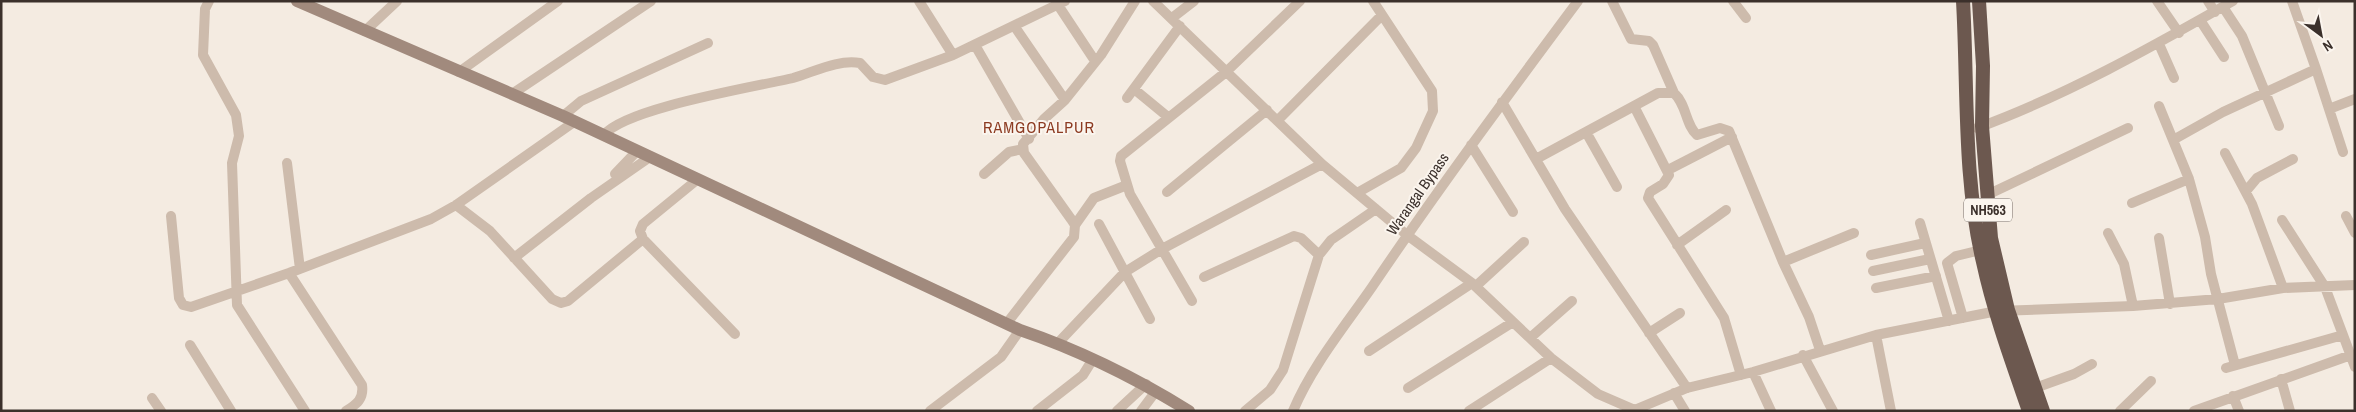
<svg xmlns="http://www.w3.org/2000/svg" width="2356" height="412" font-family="'Archivo Narrow',sans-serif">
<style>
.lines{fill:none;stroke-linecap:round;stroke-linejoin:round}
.minor{stroke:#cdbbac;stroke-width:10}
.secondary{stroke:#a18a7d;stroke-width:12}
.trunk{stroke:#6c584f;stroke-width:14}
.labels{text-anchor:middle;stroke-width:4;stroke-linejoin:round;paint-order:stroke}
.shield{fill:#fbf5ee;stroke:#756b66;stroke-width:1}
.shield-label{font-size:14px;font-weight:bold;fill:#3b302b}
.street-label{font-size:15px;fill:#3b302b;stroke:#fbf5ee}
.neighbourhood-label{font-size:16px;letter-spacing:1px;fill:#8c3b22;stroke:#fbf5ee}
</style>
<rect width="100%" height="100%" fill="#f4ebe1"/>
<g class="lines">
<!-- minor -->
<path class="minor" d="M209,1L205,9L203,55L236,115L239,136L232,163L237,305L305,411
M919,1L953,55
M1153,1L1322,164L1407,235L1472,283L1551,358L1598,394L1635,410
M1612,1L1631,39L1649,41L1653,45L1674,93
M1733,1L1746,18
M2157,1L2179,33
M2208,1L2215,12
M1058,5L1095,61
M2223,7L2242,36L2279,126
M1172,18L1194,1
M2200,20L2224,57
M1015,27L1065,100
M365,31L397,1
M2159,44L2174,78
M975,45L1029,139
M2316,69L2343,152
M459,72L558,1
M1134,89L1168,117
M512,94L651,1
M1127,98L1180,26
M1502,102L1565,209L1687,388
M1634,106L1669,175L1663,184L1650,192L1648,198L1724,318L1741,375
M2159,106L2189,179L2205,237L2211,274L2235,365
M2329,109L2355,99
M563,116L581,101L708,43
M1278,120L1382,15
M1977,128C2067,95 2150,48 2233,1
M1586,132L1617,187
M604,135C625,108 755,87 793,78C814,72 838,59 860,63L873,77L885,80L953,55L1065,1
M2173,140L2223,112L2316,69L2292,1
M1471,145L1513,212
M2225,153L2252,204L2283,288
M1536,159L1658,93H1674C1687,105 1685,124 1697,135L1720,128L1729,131L1783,262L1809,317L1820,350
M287,163L300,269
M1668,170L1732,137
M615,174L637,151
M984,174L1009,152L1023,149
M2246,191L2257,178L2293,159
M1167,192L1267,110
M1357,193L1401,168L1416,148L1433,111L1432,91L1373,1
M1987,195L2128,128
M2132,203L2189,179
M456,205L490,231L552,299L561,303L568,301L643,239L640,231L643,224L698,179
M171,216L179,298L183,305L191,307L289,273L431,219L456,205L574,122
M2346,216L2355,233
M2282,220L2325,287L2355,367
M1920,223L1949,321
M1099,224L1150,319
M1075,225L1094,198L1127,185
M2108,233L2124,264L2133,306
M2159,238L2170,304
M643,239L735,334
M1677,245L1726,210
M1871,255L1925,243
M514,258L591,198L650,157
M1783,262L1854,233
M1873,271L1930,259
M289,273L362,385C364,399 357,404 346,411
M1204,277L1294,236L1301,238L1319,255
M1476,286L1524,242
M1876,288L1936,276
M1192,301L1130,194L1120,161L1121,156L1226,72L1300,1
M1963,318L1947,263L1956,256L1981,250
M1007,323L1074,237L1075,225L1071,219L1024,153L1023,144L1044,119L1065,100L1101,55L1135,1
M1649,333L1680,313
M1876,335L1891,411
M1530,338L1572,301
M1058,343L1125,272L1162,249L1322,164
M190,345L231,411
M1369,351L1472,283
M1803,355L1833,411
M2226,368L2343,335
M1753,372L1771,411
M2281,379L2290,411
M1408,388L1513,322
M2035,388L2074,374L2092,364
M1674,393L1685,411
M2233,396L2239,411
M152,398L161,411
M930,411L1001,357L1020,330
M1037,411L1083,375L1093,359
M1117,411L1146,384
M1141,411L1156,391
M1245,411L1270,390L1283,370L1319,255L1331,240L1376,209
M1293,411C1312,366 1345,326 1372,287C1438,189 1508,95 1578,1
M1469,411L1551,358
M1632,411L1687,388L1753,372L1876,335L1997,311L2133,306L2218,299L2283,288L2355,285
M2120,411L2151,381
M2194,411L2351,355"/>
<!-- secondary -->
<path class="secondary" d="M297,1L563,116L1020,330C1082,351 1134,377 1189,411"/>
<!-- trunk -->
<path class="trunk" d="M1963,1C1968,88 1963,177 1983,262C1994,313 2012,362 2029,411
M1979,1L1983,66L1982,126L1991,238L2008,310L2043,411"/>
</g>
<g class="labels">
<!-- shield labels -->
<rect class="shield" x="1964" y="198.5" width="48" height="23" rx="4"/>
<g class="shield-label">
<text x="1988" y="215">NH563</text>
</g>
<!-- street labels -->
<g class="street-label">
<text transform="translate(1418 194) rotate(-55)" y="5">Warangal Bypass</text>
</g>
<!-- neighbourhood labels -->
<g class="neighbourhood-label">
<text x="1039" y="133">RAMGOPALPUR</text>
</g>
</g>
<!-- border -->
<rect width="2356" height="412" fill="none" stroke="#3b302b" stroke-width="5"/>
<!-- north arrow -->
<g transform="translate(2321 35) rotate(148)" stroke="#fbf5ee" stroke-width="4" paint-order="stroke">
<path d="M0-4L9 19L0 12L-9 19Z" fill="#3b302b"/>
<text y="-8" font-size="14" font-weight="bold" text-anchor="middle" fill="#3b302b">N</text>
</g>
</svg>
